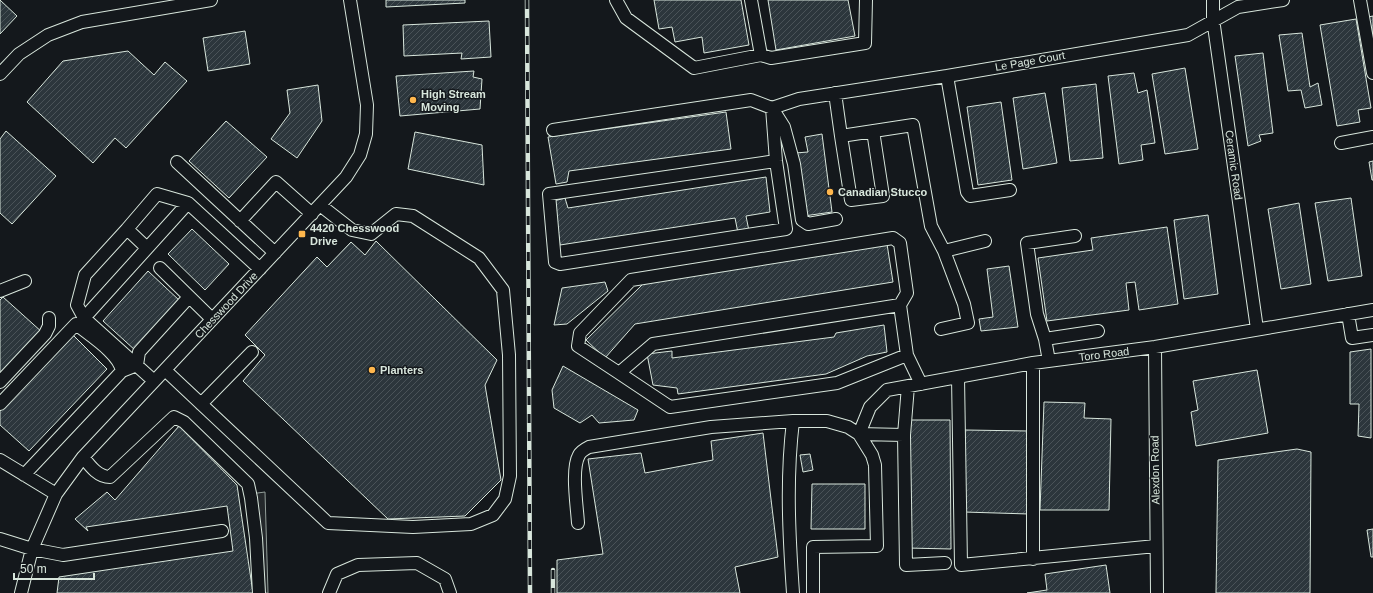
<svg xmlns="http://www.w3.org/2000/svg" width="1373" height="593" font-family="Helvetica,sans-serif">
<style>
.parking{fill:#24282b;stroke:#939e99}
.building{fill:url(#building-hatch);stroke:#d8e6dc}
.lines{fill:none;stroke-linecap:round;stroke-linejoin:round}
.minor-casing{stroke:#d8e6dc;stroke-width:14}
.minor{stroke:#14181c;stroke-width:12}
.rail-casing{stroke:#d8e6dc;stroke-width:4.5}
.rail{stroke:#14181c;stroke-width:3;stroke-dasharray:9;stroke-linecap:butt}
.poi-dot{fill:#ffb74d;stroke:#14181c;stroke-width:1.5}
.labels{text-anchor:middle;stroke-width:3;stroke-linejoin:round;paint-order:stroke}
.street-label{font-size:11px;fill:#d8e6dc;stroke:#14181c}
.poi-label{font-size:11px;font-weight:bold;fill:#d8e6dc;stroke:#14181c;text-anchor:start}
</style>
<defs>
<pattern id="building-hatch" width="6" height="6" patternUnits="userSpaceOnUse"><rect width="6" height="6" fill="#2c363c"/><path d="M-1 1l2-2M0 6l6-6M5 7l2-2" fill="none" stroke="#4a5358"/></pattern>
</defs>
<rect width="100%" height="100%" fill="#14181c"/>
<!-- parking -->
<path class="parking" d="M265,492L268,593H252L250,494Z"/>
<!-- building -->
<path class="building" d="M0,0L17,16L0,34Z
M386,0H465V3L386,7Z
M654,0H741L749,45L704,53L702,37L675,42L672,27L659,29Z
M768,0H848L855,36L776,50Z
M1373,16V44L1368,17Z
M1356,19L1371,108L1358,110L1360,122L1337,126L1320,25Z
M489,21L491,57L461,59L462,53L404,56L403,25Z
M245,31L250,64L208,71L203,38Z
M1302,33L1310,87L1318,83L1322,105L1305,108L1301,90L1288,91L1279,35Z
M128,51L154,75L165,62L187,81L126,148L115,138L93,163L27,102L63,61Z
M1263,53L1273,133L1259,135L1261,141L1248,146L1235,56Z
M1185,68L1198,149L1165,154L1152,74Z
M474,71L473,77L482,79L480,109L400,116L396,76Z
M1134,73L1138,93L1147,90L1155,143L1141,145L1143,160L1119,164L1108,76Z
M1096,84L1103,158L1070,161L1062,88Z
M318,85L322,121L297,158L271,139L290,113L287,90Z
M1045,93L1057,163L1023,169L1013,98Z
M1001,102L1012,180L978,185L967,107Z
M726,112L731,149L569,171L567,182L556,184L548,137Z
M226,121L267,157L229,198L189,161Z
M6,131L56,176L12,224L0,213V139Z
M415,132L482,145L484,185L408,169Z
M822,134L832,212L804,216L795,153L808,152L805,137Z
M1373,161V180H1372L1369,162Z
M766,177L770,212L746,216L749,231L738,233L735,218L560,245L554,201L565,198L568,208Z
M1351,198L1362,276L1328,281L1315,203Z
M1299,203L1311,284L1281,289L1268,209Z
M1208,215L1218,294L1184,299L1174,220Z
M1167,227L1178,304L1139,310L1135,282L1126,283L1129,310L1047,321L1038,258L1093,250L1091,238Z
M192,229L229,264L205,290L168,254Z
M376,241L497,360L485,385L501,480L465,516L388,519L243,381L265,355L245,335L317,257L327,267L351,242L365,255Z
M887,244L893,282L635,324L605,358L586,340L643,284Z
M1009,266L1018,327L981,331L979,319L993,317L987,269Z
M148,271L180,301L136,351L103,321Z
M605,282L608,291L567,324L554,325L562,288Z
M3,297L43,333L0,378V300Z
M884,325L887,352L867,356L826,374L678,394L677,388L653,385L647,354L672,351V358L834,337L836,333Z
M73,335L107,369L29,451L0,425V411Z
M1371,349V438L1358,436L1359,404H1350V352Z
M563,366L638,410L634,420L599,423L592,415L580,423L554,408L552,390Z
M1257,370L1268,433L1196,446L1191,412L1198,410L1193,381Z
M1044,402L1085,403L1084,418L1111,419L1109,510H1040Z
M908,420H950L951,549L907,548Z
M179,426L237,485L253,593H57L59,577L233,551L227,506L86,527L88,531L75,519L107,492L115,500Z
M965,430L1028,431L1029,514L964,512Z
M763,433L778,557L735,567L740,593H557V560L603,554L588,459L641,453L645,473L713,460L711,441Z
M1297,449L1311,452L1310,593H1216L1218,460Z
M810,454L813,470L803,472L800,455Z
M812,484H865V529H811Z
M1373,529V557H1371L1367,530Z
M1106,565L1110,593H1027L1047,590L1045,574Z"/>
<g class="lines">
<!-- minor casing -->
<g class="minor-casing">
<path id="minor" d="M616,0L626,18L694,68L761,55L751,0
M1213,0V19L1257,329
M1360,0L1373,73
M761,55L771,58L865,43L866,0
M0,74L19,54L48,35L82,22L211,0
M947,76L967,192L970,196L1010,190
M835,93L841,136L913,125L931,226L944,251L964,304L968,323L941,329
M772,108L776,161L786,229L560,264L555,262L549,194L776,161
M772,108L799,99L947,76L1188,35L1238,7L1283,0
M553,130L751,100L772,108L784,127L794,164L802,220L808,224L836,219
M841,136L851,200L883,196L873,131
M1341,143L1373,137
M177,162L275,253
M240,221L276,182L312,214
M127,229L157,194L188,203
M944,251L985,241
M160,268L212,319
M0,291L25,281
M1348,314L1352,338L1373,335
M84,318L77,305L85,275L127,229L147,248
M1045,339L1037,314L1027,243L1075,236
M1155,347L1157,593
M907,355L837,383L670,407L619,373L653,344L900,305L907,355L921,384
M1049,361L1045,339L1098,331
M1033,363V559
M165,370L328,523L413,527L471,524L493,515L505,499L510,476L509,355L503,290L479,258L413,216L396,214L371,234L352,230L320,205
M619,373L578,346L580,333L631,280L893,238L900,243L907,293L900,305
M958,377L961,565L1156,546
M154,381L84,318L188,203L260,269
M0,382L45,334L49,326V318
M0,404L76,324C89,335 119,353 122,371
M201,404L252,352
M859,434L870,407L887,390L1033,363L1155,347L1373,310
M904,435L908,386
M83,457C90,466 98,477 110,477L174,417L184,422L248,484L251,498L256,538L259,593
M0,460L56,494
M24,475L122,371L137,365L139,352L189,297
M578,523C577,506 571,469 579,455C581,451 585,449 589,447L711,427L793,421H827L848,427L859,434L904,435L906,565L945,563
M0,539L32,549L63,555L222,531
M21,593L32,549L56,494L83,457L346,177L360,155L366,134L367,105L350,0
M329,593L337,574L358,565L417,563L445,579L450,593
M793,593C789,535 786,479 793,421
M813,593V547L877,546L875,465L872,455L859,434"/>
</g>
<!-- minor -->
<use href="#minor" class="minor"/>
<!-- rail casing -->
<g class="rail-casing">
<path id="rail" d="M527,0L530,593
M553,570V593"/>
</g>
<!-- rail -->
<use href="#rail" class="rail"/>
</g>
<!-- markers -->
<g class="poi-dot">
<circle cx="413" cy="100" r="4"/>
<circle cx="830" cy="192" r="4"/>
<rect x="298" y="230" width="8" height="8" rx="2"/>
<circle cx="372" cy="370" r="4"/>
</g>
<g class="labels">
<!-- street labels -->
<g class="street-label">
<text transform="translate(1030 61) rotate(-10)" y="4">Le Page Court</text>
<text transform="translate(1234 165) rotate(82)" y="4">Ceramic Road</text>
<text transform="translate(226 305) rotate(-47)" y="4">Chesswood Drive</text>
<text transform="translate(1104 354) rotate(-7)" y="4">Toro Road</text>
<text transform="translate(1155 470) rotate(-91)" y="4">Alexdon Road</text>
</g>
<!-- poi labels -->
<g class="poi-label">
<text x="421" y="98">High Stream<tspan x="421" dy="13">Moving</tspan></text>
<text x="838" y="196">Canadian Stucco</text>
<text x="310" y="232">4420 Chesswood<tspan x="310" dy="13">Drive</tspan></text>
<text x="380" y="374">Planters</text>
</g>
</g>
<!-- scale -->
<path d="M14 573v6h80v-6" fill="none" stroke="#d8e6dc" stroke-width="2"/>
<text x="20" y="573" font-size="12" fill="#d8e6dc" stroke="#14181c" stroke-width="3" paint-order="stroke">50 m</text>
</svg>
